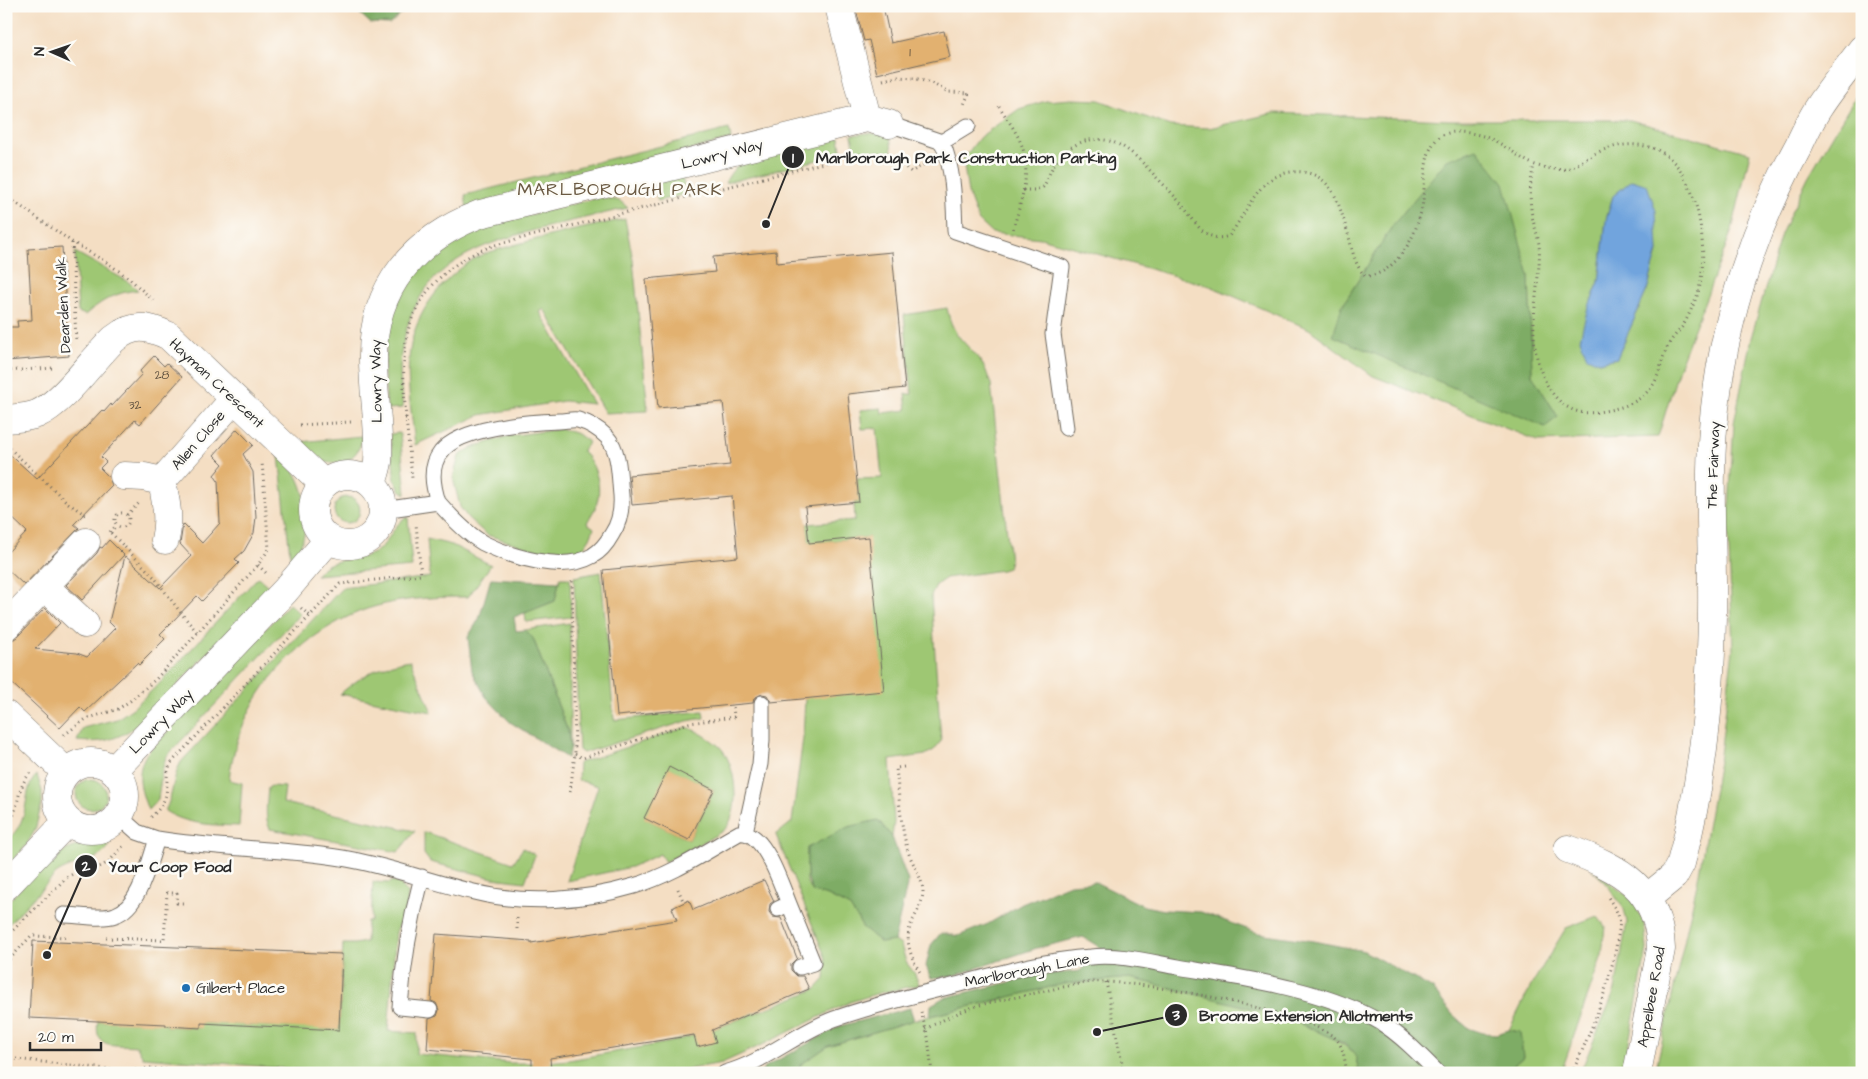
<svg xmlns="http://www.w3.org/2000/svg" width="1868" height="1079" font-family="'Architects Daughter',sans-serif">
<style>
.green{fill:#9ec773;stroke:#64794f;fill-rule:evenodd}
.forest{fill:#7eac65;stroke:#546c48}
.water{fill:#71a4dd;stroke:#4e6884}
.building{fill:#e2b170}
.lines{fill:none;stroke-linecap:round;stroke-linejoin:round}
.service-casing{stroke:#716a60;stroke-width:17}
.minor-casing{stroke:#716a60;stroke-width:29}
.path{stroke:#716a60;stroke-width:3;stroke-dasharray:1 4;stroke-linecap:butt}
.service{stroke:#fff;stroke-width:15}
.minor{stroke:#fff;stroke-width:28}
.poi-dot{fill:#1f6fb2;stroke:#fdfcf7;stroke-width:2}
.labels{text-anchor:middle;stroke-width:5;stroke-linejoin:round;paint-order:stroke}
.number-label{font-size:12px;fill:#594c3c}
.street-label{font-size:15px;fill:#2b2b2b;stroke:#fdfcf7}
.poi-label{font-size:15px;fill:#2b2b2b;stroke:#fdfcf7;text-anchor:start}
.quarter-label{font-size:18px;letter-spacing:1px;fill:#6b5a43;stroke:#fdfcf7}
.leader{fill:none;stroke:#2b2b2b;stroke-width:2}
.callout-dot{fill:#2b2b2b;stroke:#fdfcf7;stroke-width:2}
.mark-label{font-size:15px;text-anchor:middle;font-weight:bold;fill:#fff}
.callout-label{font-size:16px;text-anchor:middle;font-weight:bold;fill:#2b2b2b;stroke:#fdfcf7;stroke-width:5;stroke-linejoin:round;paint-order:stroke}
</style>
<rect width="100%" height="100%" fill="#fdfcf7"/>
<filter id="ink" filterUnits="userSpaceOnUse"><feTurbulence type="fractalNoise" baseFrequency=".02" numOctaves="2"/><feDisplacementMap in="SourceGraphic" scale="10" xChannelSelector="R" yChannelSelector="G"/><feConvolveMatrix kernelMatrix="1 2 1 2 8 2 1 2 1" color-interpolation-filters="sRGB"/></filter>
<filter id="wash" filterUnits="userSpaceOnUse"><feTurbulence type="fractalNoise" baseFrequency=".0096" numOctaves="4" result="noise"/><feDisplacementMap in="SourceGraphic" scale="20" xChannelSelector="R" yChannelSelector="G"/><feGaussianBlur stdDeviation="1.12" result="paint"/><feColorMatrix in="noise" values="0 0 0 0 0 0 0 0 0 0 0 0 0 0 0 0 0 1.4 0 .05"/><feComposite in="paint" operator="in"/></filter>
<g filter="url(#wash)">
<rect width="100%" height="100%" fill="#f4dec3"/>
<!-- green -->
<path class="green" d="M1862,86V1073H1655L1697,884L1720,755L1733,649L1728,525L1734,423L1751,338L1781,234L1808,177Z
M1072,99L1099,100L1170,126L1209,128L1275,113L1449,120H1630L1750,153L1732,230L1679,368L1658,437L1538,441L1373,376L1309,329L1210,286L1041,238L992,233L978,220L968,193L963,159L980,137L1019,109L1046,101ZM1447,161L1529,275L1532,375L1558,417L1342,306L1393,225ZM1632,180L1658,251L1647,290L1617,358L1599,362L1587,311L1599,282L1606,220L1613,196Z
M729,129L731,139L467,208L465,195Z
M867,133L890,135L892,152H855L852,135Z
M839,137L842,154L725,183C731,171 736,166 748,160Z
M682,176L686,194L658,201L653,183Z
M601,197L620,201L628,208C597,215 566,222 535,230C463,249 413,272 401,355C399,372 401,390 403,408L387,409L384,374L389,323L398,301L422,267L444,247L479,228Z
M625,219L633,260L648,411L605,413L544,309L540,312L593,404L564,401L480,415L415,445C412,414 405,380 410,350C416,311 442,279 474,259C486,252 501,249 514,245C551,235 588,227 625,219Z
M75,252L127,281L138,290C116,292 101,301 85,315L78,312Z
M947,308C953,340 968,342 983,365C987,371 988,378 991,384L1010,561L1008,568L1002,570L946,578L936,585L931,596L941,741L934,750L925,755L890,760L894,822L892,837L878,820L807,848V883L813,892L828,896L850,907L863,928L881,943L894,941L901,945L906,962L915,974L919,985L879,993L850,1002L764,1044L722,1063L667,1073H345L143,1057L137,1046C115,1044 93,1050 98,1021L166,1023V1026L200,1028L201,1023L287,1027L320,1023V1029L339,1030L343,944H354L366,942L367,921H371L373,882L389,883L393,881L400,884L408,893L407,905L396,932L388,1031L417,1033L416,1054L511,1063H533L569,1060L671,1042L712,1030L816,989L825,979L826,959L776,835L792,822L803,738L805,698L869,537L809,543L807,524L855,520L854,503L859,502L857,479L882,478L877,428L862,429L860,410L881,408L882,413L907,410L905,394H912L904,315Z
M562,429L578,434L589,442L582,451C595,463 602,484 597,502C596,509 590,516 587,523L594,528L590,538L582,550L574,553H559L533,549L487,535L468,518L460,507L453,478L459,456L471,448L508,436Z
M400,433L406,494L400,490L395,481L390,434Z
M362,436C361,455 345,467 325,462C316,460 307,448 300,442Z
M279,456C286,463 295,470 299,480C311,506 308,541 291,563Z
M334 510a13 13 0 1 1 26 0a13 13 0 1 1-26 0Z
M408,517L412,567L316,575C331,554 357,564 377,551C391,541 392,524 408,517Z
M427,539L452,545L491,565L468,597C437,597 406,598 377,606C328,619 280,658 255,701C241,725 232,753 229,780L242,783L239,826C213,825 187,825 165,811C174,794 172,778 181,762L342,588L430,577Z
M601,572L614,720L703,711L704,718L687,721L583,753L579,750L578,732L574,577Z
M258,577L270,588L144,720C122,738 105,744 77,741L83,728L117,719L133,708L162,681Z
M560,578H570L571,617L526,622L525,613L555,601Z
M289,604L300,614L166,757L162,771L158,799L148,810C140,790 135,772 147,753Z
M570,623V748L568,732L551,686L533,638L525,630Z
M410,660L432,712L340,694C362,675 380,665 410,660Z
M687,727C698,731 711,739 720,747C736,764 741,809 726,828C721,834 676,856 665,862L660,854L631,867L567,881L598,786L578,780L579,763ZM669,768L714,790L689,840L645,818Z
M37,775L42,791V803L35,830L26,846L6,868V842C13,835 19,828 22,819C28,806 25,785 37,775Z
M76 794a15 15 0 1 1 30 0a15 15 0 1 1-30 0Z
M271,786L285,787L283,803L415,831L398,852L270,829C264,818 267,801 268,788Z
M424,832L513,863L523,848L535,855L525,882L493,878L430,862L424,854Z
M91,844L110,845C97,865 74,861 56,874L6,927V904C32,877 51,847 91,844Z
M1591,869L1633,900L1644,924L1647,949L1623,1073H1580L1615,990L1627,922L1624,909L1606,883Z
M1597,916L1605,926L1602,955L1561,1073H1504L1523,1057L1520,1032L1509,1030L1532,984L1566,928Z
M1130,978C1174,988 1218,998 1261,1011C1294,1021 1328,1032 1355,1053L1359,1073H801L800,1065L828,1046L914,1020L1063,984Z"/>
<!-- forest -->
<path class="forest" d="M352,6H409L390,24L370,23Z
M1477,149L1504,183L1529,275L1532,375L1558,417L1545,427L1333,336L1342,306L1393,225L1447,160Z
M491,578L559,582L555,601L514,617L516,631L525,630L533,638L568,732L570,748L567,758L510,722L486,697L472,671L468,637L479,619Z
M878,820L892,837L908,881L894,941L881,943L863,928L850,907L828,896L813,892C805,878 807,864 807,848L848,827Z
M1095,882L1144,906L1164,910L1201,912L1258,933L1313,941L1364,951L1433,989L1452,1014L1468,1028L1483,1033L1496,1034L1509,1030L1520,1032L1523,1057L1504,1073H1359L1355,1053L1343,1043L1294,1021L1243,1006L1130,978L1063,984L930,1016L931,1005L943,998L1036,976L1080,971L1101,948L1083,937L1037,948L953,976L931,978L926,966L931,945L941,933L958,936L988,924L1022,904L1070,884Z
M910,1008L914,1020L828,1046L800,1065L801,1073H760L767,1066L840,1026Z"/>
<!-- water -->
<path class="water" d="M1632,180L1647,185L1656,211L1658,251L1647,290L1617,358L1599,362L1587,357L1580,339L1587,311L1599,282L1606,220L1613,196Z"/>
<g id="blocks">
<!-- building -->
<path class="building" d="M874,6H883L891,43L944,31L950,57L877,74L869,40L864,41L856,10Z
M62,247L69,356L6,361V327H18L17,321L32,320L28,249Z
M776,251L777,263L892,252L905,388L848,394L859,502L805,507L809,543L869,537L884,691L771,702L767,695L762,694L754,698L753,703L617,716L603,570L738,557L732,496L632,505L629,475L730,465L723,402L658,408L646,279L715,272L713,257Z
M154,356L164,366L167,363L182,377L140,424L135,420L101,457L106,462L100,468L108,476L112,485L74,524L79,528L24,585L6,568V554L27,532L6,512V451L37,479L102,410L104,412L111,404L112,406L142,374L140,371Z
M237,429L253,445L243,454L253,472L256,517L254,533L244,551L235,559L239,563L202,601L197,596L170,624L160,634L165,639L139,665L137,663L85,712L80,707L60,728L6,678V641H11L17,637L45,608L60,623L35,649L77,653L87,657L115,628L109,622L125,556L160,588L191,556L180,544L183,524L202,543L220,523L218,481L214,475L223,464L214,455Z
M109,540L124,555L82,600L66,585L97,553L100,547L102,548Z
M669,767L714,790L689,840L644,818Z
M764,880L774,901L770,904L769,912L773,917L781,918L797,958L791,964V970L797,976H803L809,989L712,1030L716,1042L697,1047L694,1035L550,1058L551,1070L532,1071V1059L427,1049L429,1019L437,1016L439,1010L436,1003L431,1001L436,934L531,941V943L677,920L672,908L689,900L693,910Z
M33,941L342,954L339,1030L201,1023V1028L166,1026V1024L29,1018Z"/>
</g>
</g>
<g filter="url(#ink)">
<use href="#blocks" fill-opacity="0" stroke="#716a60" stroke-width="1"/>
<g class="lines">
<!-- service casing -->
<g class="service-casing">
<path id="service" d="M889,124L942,142C954,170 954,202 955,231L1062,267L1053,334L1066,428
M942,142L968,126
M383,510L438,502C433,486 429,467 441,452C460,427 529,422 559,421C565,421 572,419 578,420C589,423 599,429 607,437C620,451 619,477 621,495C622,509 620,522 612,534C607,543 601,551 592,556C563,573 511,557 483,543C466,533 451,517 438,502
M119,816L137,832L157,839C218,849 281,848 342,858C387,865 429,882 474,892C526,905 583,901 634,886C672,875 705,852 739,833C764,829 781,885 789,904L778,909
M745,832L760,764L762,740V703
M422,877C410,921 403,963 400,1007L430,1010
M789,904L813,963L800,967
M64,915C78,915 102,920 115,915C140,907 149,862 157,839
M725,1073C765,1062 796,1033 834,1019C874,1005 915,995 956,985C1000,973 1045,960 1091,957C1120,954 1150,962 1178,967C1242,978 1324,989 1380,1022C1402,1036 1420,1055 1438,1073"/>
</g>
<!-- minor casing -->
<g class="minor-casing">
<path id="minor" d="M839,6L867,118
M867,118L889,124
M6,419C16,418 27,418 37,414C64,402 92,360 114,339C134,323 148,326 169,336L324,484
M313 510a35 35 0 1 1 70 0a35 35 0 1 1-70 0Z
M124,476L144,477L162,481
M162,481L234,399
M162,481C166,502 170,519 165,540
M372,484C374,477 377,469 378,462C380,428 373,393 373,359C372,287 415,239 480,214L867,118
M44,586L85,624
M6,626L86,542
M6,715L66,772
M57 796a34 34 0 1 1 68 0a34 34 0 1 1-68 0Z
M114,770L285,591L329,539
M1568,849C1620,868 1659,888 1661,949L1637,1073
M6,886L68,821
M1647,898L1674,876L1681,863C1703,781 1711,697 1712,613C1713,545 1707,476 1715,408C1725,316 1755,226 1799,145C1805,132 1811,119 1819,107C1832,87 1848,68 1862,49"/>
</g>
<!-- path -->
<path class="path" d="M883,80L897,77L914,78L931,83L948,92L969,93L963,107
M999,106C1007,119 1017,132 1022,146C1032,173 1020,203 1013,230
M1023,190H1035L1043,187C1048,180 1050,170 1055,163C1061,153 1074,144 1085,141C1116,133 1137,156 1156,177C1165,186 1174,195 1182,205C1189,213 1196,226 1204,232C1212,238 1220,239 1229,236C1241,220 1249,201 1263,186C1281,167 1315,166 1330,188C1338,198 1342,215 1346,227C1352,244 1352,262 1365,276C1379,276 1390,268 1399,257C1411,243 1416,230 1421,212C1428,186 1417,133 1456,132C1469,132 1484,135 1495,141C1519,153 1524,166 1554,169C1570,171 1574,166 1587,158C1607,146 1632,140 1655,149C1700,167 1711,255 1697,296C1693,305 1689,315 1684,324C1680,331 1673,336 1669,344C1660,359 1661,378 1649,390C1636,405 1617,409 1598,412C1561,419 1542,384 1536,353C1531,328 1536,301 1538,276C1539,266 1540,255 1539,245C1538,235 1534,226 1532,216C1529,198 1530,182 1534,165
M6,196L72,242L106,262L130,279L156,303
M72,243L76,342
M6,371L53,368
M405,418H406L412,478
M406,418C404,392 402,367 406,341C413,294 452,259 495,245L855,155C880,154 892,155 911,172L928,162
M300,425L351,422
M6,445L68,503L87,516
M115 520a7 7 0 1 1 14 0a7 7 0 1 1-14 0Z
M127,515L140,502
M110,532L117,525
M111,533L154,577L181,613L197,632
M258,565L267,574
M301,608L310,616
M64,735L86,719L118,709L130,701L156,679L258,565L269,549L262,462
M575,754L583,758L689,723L734,717L733,705
M904,767L896,768C899,794 900,822 907,848C911,863 922,875 923,891C923,901 918,911 913,920C903,939 910,956 921,974
M570,792L575,754L572,581
M151,817C158,811 164,803 166,794C168,783 165,774 171,763L340,584L421,575L416,524
M6,828C21,810 14,792 30,773
M678,889L684,903
M517,929V917
M6,937L66,878C78,870 83,872 96,868C108,865 116,854 124,845
M106,938L164,940L167,893H177V903H186
M6,963L31,936L67,937
M6,975L9,978L6,981
M1106,982L1124,1073
M921,1012L928,1037L932,1073
M925,1029C938,1023 950,1016 963,1011C981,1003 1003,1000 1022,996C1045,991 1069,985 1092,982C1134,979 1311,1011 1337,1040C1344,1048 1345,1063 1347,1073
M6,1058L125,1071L151,1068L202,1073
M535,1071V1073
M1572,1073C1591,1032 1607,992 1616,948C1617,938 1621,927 1619,918C1617,910 1612,904 1608,897"/>
<!-- service -->
<use href="#service" class="service"/>
<!-- minor -->
<use href="#minor" class="minor"/>
</g>
</g>
<!-- markers -->
<circle class="poi-dot" cx="186" cy="988" r="5"/>
<g class="labels">
<!-- number labels -->
<g class="number-label">
<text x="910" y="56">1</text>
<text x="162" y="379">28</text>
<text x="135" y="409">32</text>
</g>
<!-- street labels -->
<g class="street-label">
<text transform="translate(722 154) rotate(-14)" y="5">Lowry Way</text>
<text transform="translate(63 305) rotate(-93)" y="5">Dearden Walk</text>
<text transform="translate(376 381) rotate(-91)" y="5">Lowry Way</text>
<text transform="translate(217 383) rotate(43)" y="5">Hayman Crescent</text>
<text transform="translate(198 440) rotate(-49)" y="5">Allen Close</text>
<text transform="translate(1713 465) rotate(-88)" y="5">The Fairway</text>
<text transform="translate(161 721) rotate(-46)" y="5">Lowry Way</text>
<text transform="translate(1027 970) rotate(-11)" y="5">Marlborough Lane</text>
<text transform="translate(1651 997) rotate(-80)" y="5">Appelbee Road</text>
</g>
<!-- poi labels -->
<g class="poi-label">
<text x="196" y="993">Gilbert Place</text>
</g>
<!-- quarter labels -->
<g class="quarter-label">
<text x="620" y="195">MARLBOROUGH PARK</text>
</g>
</g>
<!-- callouts -->
<path class="leader" d="M766 224L793 157M47 955L86 866M1097 1032L1176 1015"/>
<g class="callout-dot">
<circle cx="766" cy="224" r="5"/>
<circle cx="47" cy="955" r="5"/>
<circle cx="1097" cy="1032" r="5"/>
<circle cx="793" cy="157" r="12"/>
<circle cx="86" cy="866" r="12"/>
<circle cx="1176" cy="1015" r="12"/>
</g>
<g class="mark-label">
<text x="793" y="163">1</text>
<text x="86" y="871">2</text>
<text x="1176" y="1020">3</text>
</g>
<g class="callout-label">
<text x="966" y="163">Marlborough Park Construction Parking</text>
<text x="170" y="872">Your Coop Food</text>
<text x="1306" y="1021">Broome Extension Allotments</text>
</g>
<!-- margin -->
<rect width="1868" height="1079" fill="none" stroke="#fdfcf7" stroke-width="25"/>
<!-- north arrow -->
<g transform="translate(52 52) rotate(272)" stroke="#fdfcf7" stroke-width="4" paint-order="stroke">
<path d="M0-4L9 19L0 12L-9 19Z" fill="#2b2b2b"/>
<text y="-8" font-size="14" font-weight="bold" text-anchor="middle" fill="#2b2b2b">N</text>
</g>
<!-- scale -->
<path d="M30 1042v8h71v-8" fill="none" stroke="#2b2b2b" stroke-width="2.5"/>
<text x="38" y="1042" font-size="15" fill="#2b2b2b" stroke="#fdfcf7" stroke-width="4" paint-order="stroke">20 m</text>
</svg>
